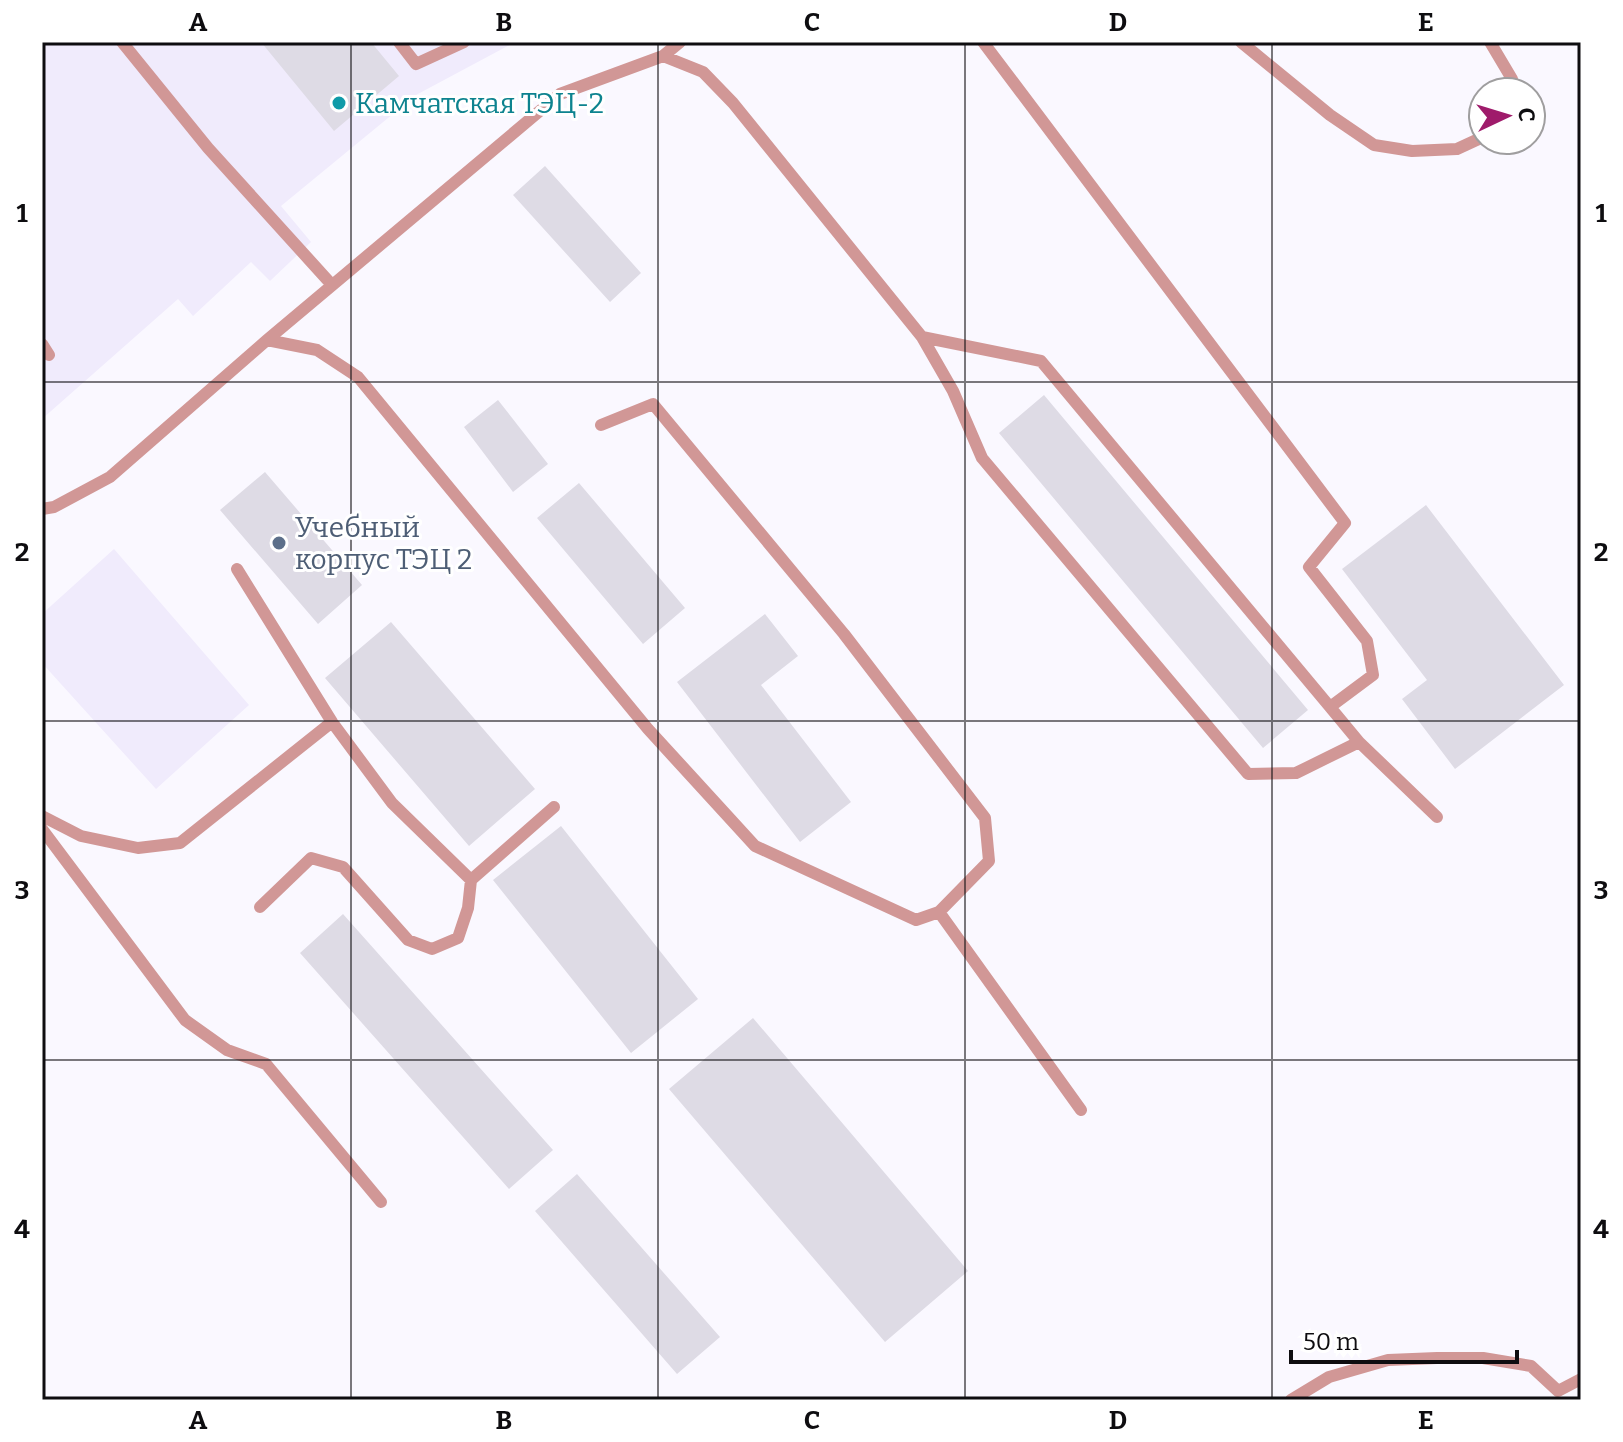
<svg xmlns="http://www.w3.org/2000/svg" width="1623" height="1442" font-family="Bitter,serif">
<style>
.built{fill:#f0ebfc}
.building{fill:#dedbe5}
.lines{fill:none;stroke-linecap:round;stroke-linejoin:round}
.lane{stroke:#d19796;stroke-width:12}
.grid{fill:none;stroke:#0e0d10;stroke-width:2;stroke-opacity:0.55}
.culture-dot{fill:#0f9aa8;stroke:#fff;stroke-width:3}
.service-dot{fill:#5c6f8a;stroke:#fff;stroke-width:3}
.labels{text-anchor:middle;stroke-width:6;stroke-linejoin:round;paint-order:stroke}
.culture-label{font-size:28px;fill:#0d838f;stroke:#fff;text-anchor:start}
.service-label{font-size:28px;fill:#4e5e75;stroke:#fff;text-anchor:start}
.neatline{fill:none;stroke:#0e0d10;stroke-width:3}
.grid-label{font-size:26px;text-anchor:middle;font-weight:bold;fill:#0e0d10}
</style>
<rect width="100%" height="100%" fill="#faf8ff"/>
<!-- built -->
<path class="built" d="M42,42H515L416,95L281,206L311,242L270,281L251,262L193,316L178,299L42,419Z
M114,549L249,705L156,789L42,663V614Z"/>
<!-- building -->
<path class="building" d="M261,42H371L399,76L334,131Z
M545,166L641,273L610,302L513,195Z
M1044,395L1308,710L1263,748L999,433Z
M498,400L548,464L513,492L464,427Z
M265,472L362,585L318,624L220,510Z
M579,483L685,608L643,644L537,518Z
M1426,505L1564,685L1455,769L1402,699L1427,680L1342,569Z
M765,614L798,656L761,685L851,802L800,842L677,682Z
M391,622L535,789L469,846L325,678Z
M561,826L698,999L631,1053L493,880Z
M343,914L553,1150L509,1189L300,953Z
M753,1018L968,1271L885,1342L669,1089Z
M577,1174L720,1337L677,1374L535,1211Z"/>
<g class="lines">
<!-- lane -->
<path class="lane" d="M122,42L208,148L332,285
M399,42L416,64L464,42
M983,42L1345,523L1309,567L1367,641L1373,675L1330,707L1359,742
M1241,42L1330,115L1374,145L1412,151L1457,149L1483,137
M1490,42L1512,79V92
M663,56L680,42
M922,337L1041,361L1330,707
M267,340L317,350L358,377L648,729L755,846L916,920L939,912L1081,1110
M42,344L49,355
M601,425L653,404L844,634L985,818L989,861L939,912
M42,509L54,507L110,477L267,340L560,94L663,56L703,72L733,103L922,337L953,391L982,458L1248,774L1296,773L1359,742L1437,817
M42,816L81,836L138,848L180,843L332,722L237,569
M42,829L185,1020L227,1050L266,1064L381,1202
M471,880L554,807
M260,907L311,858L343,867L408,940L432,949L458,938L468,908L471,880L392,803L332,722
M1291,1400L1329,1377L1388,1360L1437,1358H1483L1531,1366L1558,1391L1581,1379"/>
</g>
<!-- grid -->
<path class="grid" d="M351,42V1400M658,42V1400M965,42V1400M1272,42V1400M42,382H1581M42,721H1581M42,1060H1581"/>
<!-- markers -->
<circle class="culture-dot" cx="339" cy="103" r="8"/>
<circle class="service-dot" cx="279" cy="543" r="8"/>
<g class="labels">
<!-- culture labels -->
<g class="culture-label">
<text x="355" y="113">Камчатская ТЭЦ-2</text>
</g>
<!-- service labels -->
<g class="service-label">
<text x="295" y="537">Учебный<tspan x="295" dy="32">корпус ТЭЦ 2</tspan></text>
</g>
</g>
<!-- border -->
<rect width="1623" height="1442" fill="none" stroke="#ffffff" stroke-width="88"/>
<!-- north arrow -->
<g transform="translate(1507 116) rotate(86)"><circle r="38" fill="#ffffff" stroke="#9f9e9f" stroke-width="2"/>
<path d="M0-6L14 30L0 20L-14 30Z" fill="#9f1b6b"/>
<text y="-12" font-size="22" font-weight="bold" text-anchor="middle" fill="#0e0d10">С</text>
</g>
<!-- scale -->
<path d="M1291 1350v12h226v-12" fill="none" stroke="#0e0d10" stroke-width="4"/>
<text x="1303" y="1350" font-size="24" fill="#0e0d10" stroke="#ffffff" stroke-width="6" paint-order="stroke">50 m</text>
<rect x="44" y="44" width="1535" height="1354" class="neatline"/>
<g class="grid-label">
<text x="198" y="31">A</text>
<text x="504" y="31">B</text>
<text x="812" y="31">C</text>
<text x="1118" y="31">D</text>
<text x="1426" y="31">E</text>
<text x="22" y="222">1</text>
<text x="1601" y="222">1</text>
<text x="22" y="561">2</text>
<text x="1601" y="561">2</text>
<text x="22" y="899">3</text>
<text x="1601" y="899">3</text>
<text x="22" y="1238">4</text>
<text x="1601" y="1238">4</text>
<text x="198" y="1429">A</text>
<text x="504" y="1429">B</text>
<text x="812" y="1429">C</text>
<text x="1118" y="1429">D</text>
<text x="1426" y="1429">E</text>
</g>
</svg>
